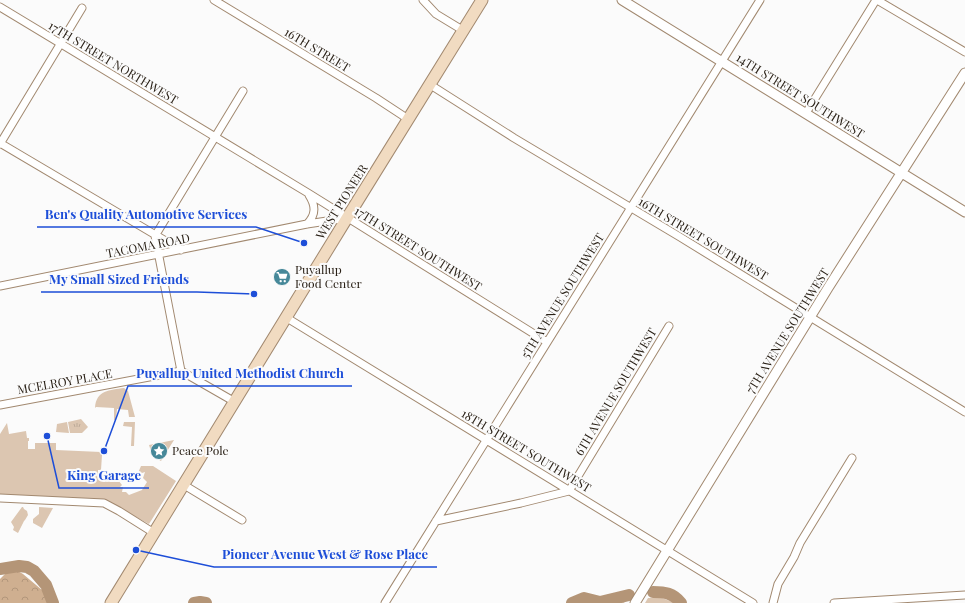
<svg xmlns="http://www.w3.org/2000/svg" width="965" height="603" font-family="'Playfair Display',serif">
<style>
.green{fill:#dcc6b1}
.forest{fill:url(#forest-crowns)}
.park{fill:url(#park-tufts)}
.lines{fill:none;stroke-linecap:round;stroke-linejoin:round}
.river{stroke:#b49577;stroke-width:12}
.minor-casing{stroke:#a28970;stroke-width:9}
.tertiary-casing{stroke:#a28970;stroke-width:11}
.secondary-casing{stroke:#a28970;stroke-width:13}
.minor{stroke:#fff;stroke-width:7}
.tertiary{stroke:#fff;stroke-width:9}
.secondary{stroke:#f1dbc1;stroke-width:11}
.labels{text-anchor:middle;stroke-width:4;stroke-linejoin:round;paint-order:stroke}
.street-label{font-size:12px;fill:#2a2117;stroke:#fbfbfb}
.poi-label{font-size:12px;fill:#2a2117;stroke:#fbfbfb;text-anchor:start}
.leader{fill:none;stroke:#1d4ed8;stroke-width:1.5}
.callout-dot{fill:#1d4ed8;stroke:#fbfbfb;stroke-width:1.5}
.callout-label{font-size:13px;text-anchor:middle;font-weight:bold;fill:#1d4ed8;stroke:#fbfbfb;stroke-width:4;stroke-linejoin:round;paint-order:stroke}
</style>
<defs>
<pattern id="forest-crowns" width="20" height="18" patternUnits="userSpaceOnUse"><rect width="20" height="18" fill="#cfaf90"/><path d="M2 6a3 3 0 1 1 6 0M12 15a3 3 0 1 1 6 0" fill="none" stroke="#b2967b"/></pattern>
<pattern id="park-tufts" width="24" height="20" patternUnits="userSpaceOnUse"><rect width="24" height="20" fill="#dcc6b1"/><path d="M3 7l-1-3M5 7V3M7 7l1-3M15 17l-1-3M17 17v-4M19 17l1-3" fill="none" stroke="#bdaa98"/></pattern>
</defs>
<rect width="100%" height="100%" fill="#fbfbfb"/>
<!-- green -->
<path class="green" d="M124,388L128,391L135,417H129L128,410L117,409L116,420H114V408L96,407L95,408C96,390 110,390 124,388Z
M124,422H135L134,446H131L132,427L123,426Z
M7,423L9,434L26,431L27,438H29V441H28V449H35V443H56V450L101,452L102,455L101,470H98V473H101V478L117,480L118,478V480L122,485L120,487H123L122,492H126L129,495L142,490L147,482L143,478L145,472L139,474L138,473L141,466H153L176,481L149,524L112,504L0,495V434Z
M174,440L161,461C154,457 151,452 149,445Z
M22,507H23L24,509L27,511L28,515L25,520L24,521L18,533L13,530L14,527L11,522Z
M39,507L53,508L42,528L33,523V519L39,514Z"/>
<!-- forest -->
<path class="forest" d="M12,571H18L23,574L42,590L47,596L49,603H0V579L7,572Z"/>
<!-- park -->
<path class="park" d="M81,419L88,427L82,433H70L68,422Z
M67,422L69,433L56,432L57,424Z
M629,595L624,603H572L584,598L600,602Z
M648,598H662L675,603H645Z"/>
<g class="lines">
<!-- river -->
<path class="river" d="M0,569L19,566L27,567L34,571L46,585L53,603
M653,592C665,592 673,593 681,603
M194,603L200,602L206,603
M572,603L584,598L600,602L629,595"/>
<!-- minor casing -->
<g class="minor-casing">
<path id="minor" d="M214,0L376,98L408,119
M423,0L436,14L464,31
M877,0L965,52
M0,7L308,193L547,342
M429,84L514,138L680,237L965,412
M806,113L876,0
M0,143L181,250
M0,144L82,8
M307,224C316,215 316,206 309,195
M0,286L307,224L347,218
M287,318L753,603
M181,371L155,236L243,91
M181,371L235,402
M0,405L181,371
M184,485L242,520
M0,498L104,503L119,511L154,533
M436,521L521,503L569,491L669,326
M385,603L760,0
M773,603L778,584L794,557L800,543L852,458
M834,603L965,595"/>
</g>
<!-- tertiary casing -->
<g class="tertiary-casing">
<path id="tertiary" d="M622,0L965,212
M635,603L828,288L965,73"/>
</g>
<!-- secondary casing -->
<g class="secondary-casing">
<path id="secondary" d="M111,603L347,218L482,0"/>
</g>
<!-- minor -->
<use href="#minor" class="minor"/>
<!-- tertiary -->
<use href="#tertiary" class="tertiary"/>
<!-- secondary -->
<use href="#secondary" class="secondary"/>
</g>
<!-- icons -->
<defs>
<g id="supermarket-disc" transform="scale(0.9)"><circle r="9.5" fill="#468899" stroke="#fbfbfb"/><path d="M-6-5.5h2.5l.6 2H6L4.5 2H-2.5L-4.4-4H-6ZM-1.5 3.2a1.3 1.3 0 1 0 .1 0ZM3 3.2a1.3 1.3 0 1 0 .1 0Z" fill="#fff"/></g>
<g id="sight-disc" transform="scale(0.9)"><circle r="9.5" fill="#468899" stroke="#fbfbfb"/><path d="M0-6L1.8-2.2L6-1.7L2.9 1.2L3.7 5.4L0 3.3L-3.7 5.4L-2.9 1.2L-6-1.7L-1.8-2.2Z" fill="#fff"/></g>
</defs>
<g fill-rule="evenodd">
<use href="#supermarket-disc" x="282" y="277"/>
<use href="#sight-disc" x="159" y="451"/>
</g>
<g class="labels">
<!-- street labels -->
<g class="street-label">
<text transform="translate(317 50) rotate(31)" y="4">16TH STREET</text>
<text transform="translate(113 63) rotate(31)" y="4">17TH STREET NORTHWEST</text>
<text transform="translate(800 96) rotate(32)" y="4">14TH STREET SOUTHWEST</text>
<text transform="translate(342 202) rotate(-58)" y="4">WEST PIONEER</text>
<text transform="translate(703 239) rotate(31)" y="4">16TH STREET SOUTHWEST</text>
<text transform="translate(148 246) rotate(-11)" y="4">TACOMA ROAD</text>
<text transform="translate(418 249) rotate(32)" y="4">17TH STREET SOUTHWEST</text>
<text transform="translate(563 296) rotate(-58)" y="4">5TH AVENUE SOUTHWEST</text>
<text transform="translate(788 331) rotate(-58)" y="4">7TH AVENUE SOUTHWEST</text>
<text transform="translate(65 382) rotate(-10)" y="4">MCELROY PLACE</text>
<text transform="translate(616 392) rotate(-59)" y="4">6TH AVENUE SOUTHWEST</text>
<text transform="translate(526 451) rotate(31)" y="4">18TH STREET SOUTHWEST</text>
</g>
<!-- poi labels -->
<g class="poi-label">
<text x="295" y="274">Puyallup<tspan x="295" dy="14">Food Center</tspan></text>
<text x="172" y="455">Peace Pole</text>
</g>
</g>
<!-- callouts -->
<path class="leader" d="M304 243L256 227H37M254 294L197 292H41M104 451L128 386H352M47 436L59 488H149M136 550L214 567H437"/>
<g class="callout-dot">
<circle cx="304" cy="243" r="4"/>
<circle cx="254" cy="294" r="4"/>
<circle cx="104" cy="451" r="4"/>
<circle cx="47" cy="436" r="4"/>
<circle cx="136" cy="550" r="4"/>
</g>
<g class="callout-label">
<text x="146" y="219">Ben's Quality Automotive Services</text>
<text x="119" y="284">My Small Sized Friends</text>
<text x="240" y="378">Puyallup United Methodist Church</text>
<text x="104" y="480">King Garage</text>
<text x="325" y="559">Pioneer Avenue West &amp; Rose Place</text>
</g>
</svg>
